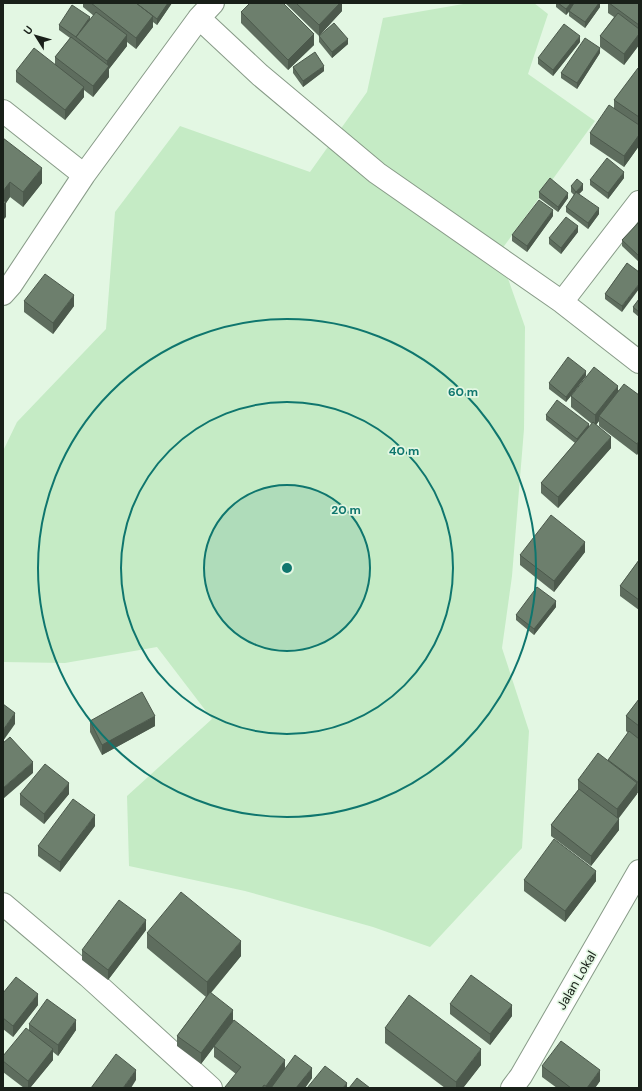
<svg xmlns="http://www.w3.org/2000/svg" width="642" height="1091" font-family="'DM Sans',sans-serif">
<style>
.green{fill:#c5ebc5}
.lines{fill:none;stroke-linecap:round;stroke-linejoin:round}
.minor-casing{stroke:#889b88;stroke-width:24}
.minor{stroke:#fff;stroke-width:22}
.wall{fill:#5e6d5e}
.shaded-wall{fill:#4c594c}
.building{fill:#6d7f6d;stroke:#4c594c}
.ring{fill:none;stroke:#0f766e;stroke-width:2}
.labels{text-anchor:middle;stroke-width:3.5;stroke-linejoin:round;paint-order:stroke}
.street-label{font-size:13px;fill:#192019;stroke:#e3f7e3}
.centre{fill:#0f766e;stroke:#e3f7e3;stroke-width:2}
.ring-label{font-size:12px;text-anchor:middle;font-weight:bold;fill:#0f766e;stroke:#e3f7e3;stroke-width:3.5;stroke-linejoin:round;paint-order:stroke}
</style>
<rect width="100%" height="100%" fill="#e3f7e3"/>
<!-- green -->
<path class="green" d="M469,3H534L548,14L528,74L595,121L499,253L525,327L524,429L512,576L502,648L529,731L522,848L430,947L373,927L245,891L129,866L127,796L212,719L157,647L65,663L3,662V451L17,422L106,329L115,212L180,126L310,172L367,92L383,18Z"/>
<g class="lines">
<!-- minor casing -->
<g class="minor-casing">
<path id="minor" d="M199,18L260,75L377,173L562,302L639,362
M3,111L84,175
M3,294L11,285L84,175L199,18L213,3
M562,302L639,202
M3,904L88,976L211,1088
M512,1088L521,1076L639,871"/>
</g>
<!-- minor -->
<use href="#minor" class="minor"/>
</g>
<!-- wall -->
<path class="wall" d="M83,3H172L157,25L153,22V27L136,49L127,42V46L109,69V77L93,97L84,90V97L65,120L16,82V71L55,64V57L70,38L59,30V25L90,20L94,16L83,7Z
M285,3H342V11L319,36Z
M556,3H600V7L585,28L569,16V12L566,15L556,7Z
M608,3H639V45L624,65L600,47V36L614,17L608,13Z
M241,12L314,45L288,70L241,23Z
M319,36L348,44L332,58L319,42Z
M580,42L553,76L538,64V58Z
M600,53L577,89L561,78V73Z
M293,67L324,71L303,87L293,73Z
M639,68V146L624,167L590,144V133L614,108V100Z
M3,138L42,183L23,207L10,197L6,203V217Z
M624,178L608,199L590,185V180Z
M571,186L583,190L579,194L599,214L588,229L566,212V207L574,195L571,192Z
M539,192L568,198L558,212L539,198Z
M553,216L527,252L512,241V235Z
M639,222V262L622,246V240Z
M578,232L561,254L549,244V238Z
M627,263L622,312L605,299V294Z
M639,299V317L633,312V307Z
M24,301L74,306L53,334L24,312Z
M586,376L571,396L618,390L639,395V451L637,455L599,426V421L596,425L611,448L558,508L541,493V483L575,443L546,420V415L589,427L592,424L571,407V396L566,402L549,389V383Z
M585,552L554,592L520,565V555Z
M639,560V610L620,596V586Z
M556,607L534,635L516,620V615Z
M639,699V794L637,793V794L619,818V830L591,866L551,836V825L578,790V780L608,761V760L628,733L626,731V716Z
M90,721L155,726L102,755L90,732Z
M20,794H69L44,824L20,805Z
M95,826L60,872L38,856V846Z
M524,880L596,881L565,922L524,891Z
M146,930L108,980L82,960V950Z
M147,933L241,956L211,993L233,1021L285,1069L312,1078L305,1088H225L236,1074L214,1057V1047L201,1064L177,1046V1036L206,997L147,948Z
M3,993L38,1005L13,1037L3,1029Z
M450,1004L512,1016L490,1045L450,1014Z
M29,1024L76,1030L58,1056L53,1052V1060L30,1088H24L3,1072V1056L29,1030Z
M385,1028L481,1065L463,1088H445L385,1043Z
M542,1066L600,1081L595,1088H557L542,1077Z"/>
<!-- shaded-wall -->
<path class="shaded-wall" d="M168,3H172L157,25V19Z
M340,3H342V11L319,36V25Z
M571,3H575L566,15V9Z
M599,3H600V7L585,28V22Z
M153,16V27L136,49V38Z
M90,17V22L76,37V42V37Z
M314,34V45L288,70V60Z
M639,34V45L624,65V54Z
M127,35V46L109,69V77L93,97V86L107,68V61Z
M580,36V42L553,76V70Z
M348,39V44L332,58V52Z
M600,48V53L577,89V83Z
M324,66V71L303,87V81Z
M84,87V97L65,120V110Z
M639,135V146L624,167V156Z
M42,168V183L23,207V192Z
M624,172V178L608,199V193Z
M10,182V197L6,203V217L3,220V191Z
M583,184V190L576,197V192Z
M568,193V198L558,212V207Z
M599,208V214L588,229V223Z
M553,210V216L527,252V246Z
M578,226V232L561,254V248Z
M639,284V289L622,312V306Z
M74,295V306L53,334V323Z
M586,371V376L566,402V397Z
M618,386V397L599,416V421L595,426V415Z
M589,424V430L577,445V439Z
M611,437V448L558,508V497Z
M639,441V451L637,455V444Z
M585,542V552L554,592V581Z
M556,601V607L534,635V629Z
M15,713V724L3,741V730Z
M155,716V726L102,755V745Z
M33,762V773L3,799V788Z
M69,783V794L44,824V814Z
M637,783V794L617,820V809Z
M95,815V826L60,872V862Z
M619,819V830L591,866V856Z
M596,871V881L565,922V911Z
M146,920V930L108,980V970Z
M241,941V956L207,997V982Z
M38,994V1005L13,1037V1026Z
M512,1005V1016L490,1045V1034Z
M233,1010V1021L201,1064V1053Z
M76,1020V1030L58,1056V1045Z
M53,1049V1060L30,1088H28V1081Z
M481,1049V1065L463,1088H456V1082Z
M285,1060V1071L272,1088H266V1086Z
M312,1068V1078L305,1088H296Z
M136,1070V1080L131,1088H123Z
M600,1070V1081L595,1088H587Z
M347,1083V1088H343Z"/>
<!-- building -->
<path class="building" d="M91,3H136L153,16L136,38Z
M136,3H168L157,19Z
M250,3H283L314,34L288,60L241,12Z
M296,3H340L319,25Z
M558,3H571L566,9Z
M574,3H599L585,22L569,11Z
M609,3H639V25Z
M72,5L90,17L76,37L59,25Z
M96,12L127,35L107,61L76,37Z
M618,13L639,29V34L624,54L600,36Z
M334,23L348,39L332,52L319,36Z
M564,24L580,36L553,70L538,58Z
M71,37L109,66L93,86L55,57Z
M585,38L600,48L577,83L561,73Z
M34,48L84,87L65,110L16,71Z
M315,52L324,66L303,81L293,67Z
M638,68H639V117L614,100Z
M609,105L639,125V135L624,156L590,133Z
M3,138L42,168L23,192L10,182L3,191Z
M607,158L624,172L608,193L590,180Z
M550,178L568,193L558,207L539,192Z
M577,179L583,184L576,192L571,186Z
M576,192L599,208L588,223L566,207Z
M3,200L6,202L3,205Z
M539,200L553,210L527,246L512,235Z
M566,217L578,226L561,248L549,238Z
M639,222V256L622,240Z
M627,263L639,272V284L622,306L605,294Z
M45,274L74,295L53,323L24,301Z
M639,299V312L633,307Z
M568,357L586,371L566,397L549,383Z
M594,367L618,386L595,415L571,396Z
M624,384L639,395V441L637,444L599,416Z
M557,400L589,424L577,439L546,415Z
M593,422L611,437L558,497L541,483Z
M551,515L585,542L554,581L520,555Z
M639,560V600L620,586Z
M537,587L556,601L534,629L516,615Z
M142,692L155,716L102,745L90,721Z
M639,699V726L626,716Z
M3,704L15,713L3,730Z
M629,731L639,739V783L608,760Z
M10,737L33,762L3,788V743Z
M598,753L637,783L617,809L578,780Z
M45,764L69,783L44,814L20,794Z
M579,789L619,819L591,856L551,825Z
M73,799L95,815L60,862L38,846Z
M554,839L596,871L565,911L524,880Z
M181,892L241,941L207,982L147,933Z
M119,900L146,920L108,970L82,950Z
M471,975L512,1005L490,1034L450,1004Z
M16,977L38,994L13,1026L3,1018V993Z
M210,992L233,1010L201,1053L177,1036Z
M409,995L481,1049L456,1082L385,1028Z
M47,999L76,1020L58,1045L29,1024Z
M234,1020L285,1060L266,1086L264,1085L262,1088H226L225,1087L241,1067L214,1046Z
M26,1028L53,1049L28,1081L3,1061V1056Z
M561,1041L600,1070L587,1088H571L542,1066Z
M116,1054L136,1070L123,1088H91Z
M295,1055L312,1068L296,1088H271Z
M325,1066L347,1083L343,1088H307Z
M357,1078L370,1088H349Z"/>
<!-- distance rings -->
<circle cx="287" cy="568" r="83" fill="#0f766e" fill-opacity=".12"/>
<g class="ring">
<circle cx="287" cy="568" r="83"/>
<circle cx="287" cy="568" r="166"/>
<circle cx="287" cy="568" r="249"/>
</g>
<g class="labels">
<!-- street labels -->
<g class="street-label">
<text transform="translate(576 980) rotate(-60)" y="5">Jalan Lokal</text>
</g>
</g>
<circle cx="287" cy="568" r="6" class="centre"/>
<g class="ring-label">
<text x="463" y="396">60 m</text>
<text x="404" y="455">40 m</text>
<text x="346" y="514">20 m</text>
</g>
<!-- border -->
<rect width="642" height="1091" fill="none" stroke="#192019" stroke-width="8"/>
<!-- north arrow -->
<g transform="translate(36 36) rotate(307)" stroke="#e3f7e3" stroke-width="3" paint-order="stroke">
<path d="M0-3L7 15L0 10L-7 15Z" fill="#192019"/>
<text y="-6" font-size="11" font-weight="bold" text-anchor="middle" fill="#192019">U</text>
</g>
</svg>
